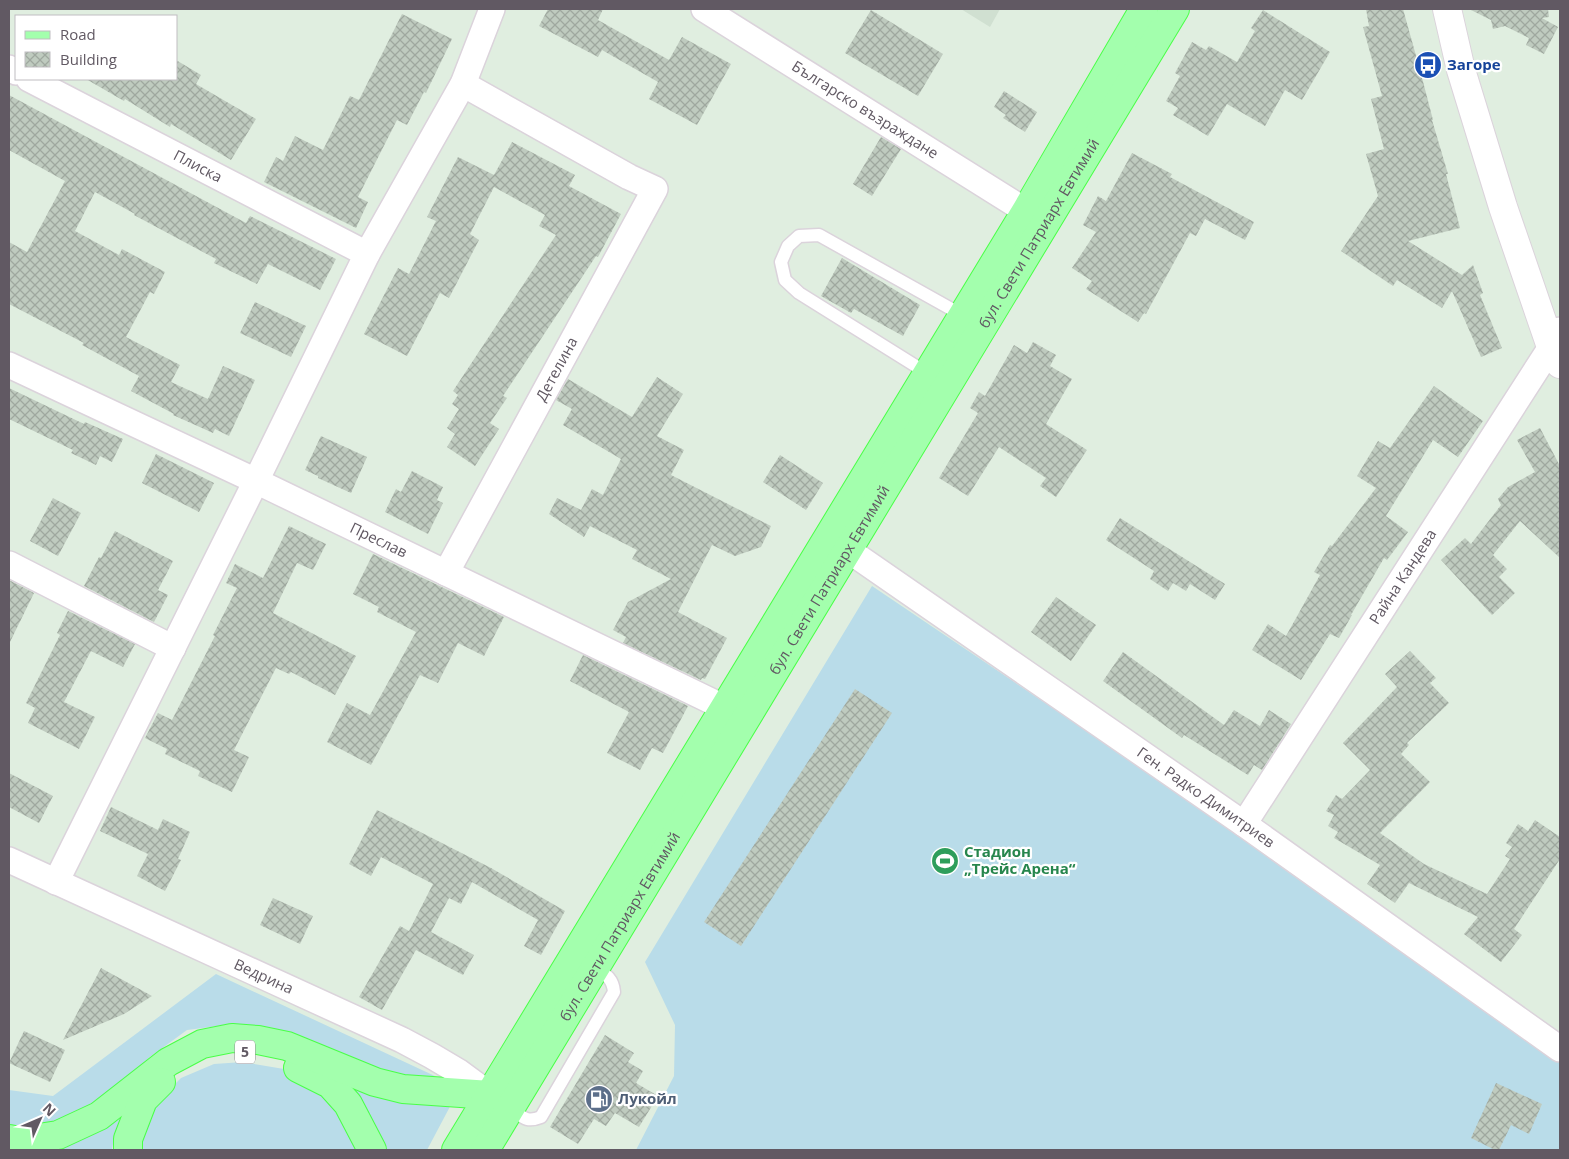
<svg xmlns="http://www.w3.org/2000/svg" width="1569" height="1159" font-family="'Open Sans',sans-serif">
<style>
.education{fill:#d0e0d1}
.grass{fill:#b9dce9}
.building{fill:url(#building-cross-hatch)}
.lines{fill:none;stroke-linecap:round;stroke-linejoin:round}
.service-casing{stroke:#dbd3db;stroke-width:15}
.minor-casing{stroke:#dbd3db;stroke-width:28}
.tertiary-casing{stroke:#dbd3db;stroke-width:30}
.primary-casing{stroke:#49ff47;stroke-width:30}
.service{stroke:#fff;stroke-width:12}
.minor{stroke:#fff;stroke-width:25}
.tertiary{stroke:#fff;stroke-width:28}
.primary{stroke:#a3ffad;stroke-width:28}
.labels{text-anchor:middle;stroke-width:4.5;stroke-linejoin:round;paint-order:stroke}
.shield{fill:#fff;stroke:#908b92;stroke-width:1}
.shield-label{font-size:14px;font-weight:bold;fill:#615963}
.transit-label{font-size:15px;font-weight:bold;fill:#164399;stroke:#fff;text-anchor:start}
.street-label{font-size:15px;fill:#615963;stroke:#fff}
.leisure-label{font-size:15px;font-weight:bold;fill:#27864d;stroke:#fff;text-anchor:start}
.service-label{font-size:15px;font-weight:bold;fill:#4e5e75;stroke:#fff;text-anchor:start}
</style>
<defs>
<pattern id="building-cross-hatch" width="8" height="8" patternUnits="userSpaceOnUse" patternTransform="scale(1.25)"><rect width="8" height="8" fill="#bfcbbf"/><path d="M0 0l8 8M0 8l8-8" fill="none" stroke="#9fa89f"/></pattern>
</defs>
<rect width="100%" height="100%" fill="#e0eee0"/>
<!-- education -->
<path class="education" d="M961,9H1000L990,27Z"/>
<!-- grass -->
<path class="grass" d="M872,586L1195,804L1560,1058V1150H636L674,1076L675,1025L645,962Z
M216,974L437,1077L388,1075L279,1031L226,1025L187,1030L150,1057L97,1103L51,1123L13,1129L9,1128V1090L53,1096Z
M243,1062L284,1069L316,1087L342,1114L358,1150H141L142,1135L156,1103L181,1078L214,1064Z
M346,1082L454,1099L427,1150H384Z
M123,1108L114,1137L112,1150H35Z"/>
<!-- building -->
<path class="building" d="M548,9H603L598,20L669,60L682,37L731,64L697,125L649,99L658,82L602,50L598,57L539,26Z
M1366,9H1403L1420,70L1433,120H1432L1448,174H1446L1460,228L1408,241L1462,275L1473,265L1483,293L1480,295L1502,348L1481,357L1452,291L1442,308L1397,280L1393,286L1341,251L1378,196L1366,154L1384,149L1371,99L1382,96L1363,27L1369,26Z
M1469,9H1548L1549,17L1542,18L1558,27L1544,54L1526,45L1529,38L1505,26L1493,29L1491,20Z
M871,10L943,54L918,96L845,53Z
M1263,10L1330,52L1302,100L1285,90L1265,126L1227,104L1208,136L1173,115L1178,108L1166,101L1180,76L1175,73L1192,42L1206,50L1209,46L1237,62L1255,31L1251,28Z
M402,14L452,39L426,93L424,92L407,125L397,120L358,197L368,202L356,228L264,182L276,157L283,161L295,136L323,150L350,96L359,100Z
M176,60L201,75L196,84L256,119L231,160L171,124L170,127L125,99L124,101L86,79H176Z
M1004,91L1037,112L1025,132L1003,118L1006,115L994,107Z
M9,95L246,223L250,216L336,259L320,290L268,264L257,284L214,263L216,259L134,215L135,214L95,192L75,231L119,255L122,249L165,272L154,294L150,292L126,337L180,365L171,382L208,399L223,366L255,380L229,436L215,429L213,433L173,415L174,414L131,391L139,376L82,345L84,343L9,304V242L27,252L65,181L9,150Z
M881,137L901,149L872,196L853,184Z
M512,142L575,175L569,186L621,214L598,257L596,256L503,396L507,398L490,423L499,429L475,466L447,447L455,434L447,428L459,409L452,404L458,395L453,391L556,235L539,226L545,215L494,187L470,234L479,240L449,298L440,293L407,356L364,334L398,268L409,274L436,221L427,217L458,157L494,175Z
M1132,153L1172,174L1170,177L1254,222L1245,240L1205,219L1196,236L1190,233L1146,314L1144,313L1138,322L1086,289L1092,281L1072,268L1096,232L1083,225L1098,196L1106,201Z
M842,258L920,305L903,336L854,309L851,313L821,296Z
M255,302L306,326L291,357L240,333Z
M1033,342L1056,355L1050,366L1072,379L1046,424L1087,450L1056,497L1040,486L1046,478L999,447L968,496L939,478L978,413L970,408L979,392L985,396L1014,345L1027,353Z
M657,377L683,394L657,436L684,450L671,475L771,526L761,547L735,556L712,545L678,612L727,638L705,679L702,678L701,680L623,643L626,637L613,630L628,602L671,579L632,559L637,550L590,526L584,537L549,514L557,498L581,510L592,489L603,495L621,459L563,425L572,409L556,400L568,379L632,417Z
M1434,386L1483,421L1458,457L1433,440L1386,516L1408,532L1387,560L1384,558L1351,615H1352L1339,638L1330,634L1301,680L1252,650L1268,624L1286,636L1320,575L1314,572L1330,545L1332,546L1376,488L1357,476L1378,441L1390,448Z
M9,388L84,424L85,422L123,439L112,462L100,456L96,465L71,453L73,450L9,419Z
M1540,428L1560,466V558L1520,521L1493,555L1507,569L1499,577L1515,593L1492,615L1441,560L1465,538L1471,544L1501,505L1498,499L1508,487L1535,472L1517,440Z
M321,436L367,457L351,493L318,478V476L305,470Z
M156,454L214,483L199,512L142,483Z
M780,455L823,483L806,510L763,482Z
M412,471L443,487L437,500L443,503L428,534L385,512L396,489L401,492Z
M53,498L81,513L58,556L30,541Z
M1120,518L1225,584L1215,600L1190,584L1186,591L1173,583L1168,591L1150,579L1154,571L1106,540Z
M289,526L326,544L313,570L297,563L273,613L356,656L335,695L291,672L289,674L276,668L234,750L249,757L232,792L198,776L200,771L165,754L167,749L145,738L158,713L172,720L215,636L213,635L237,588L226,583L235,564L263,578Z
M115,531L173,561L158,590L168,595L154,622L84,586L99,557L101,558Z
M373,554L504,617L484,656L458,643L438,683L420,675L371,765L327,742L347,703L370,715L416,632L377,612L379,607L353,594Z
M9,580L34,593L9,644Z
M1056,597L1096,625L1071,661L1031,632Z
M68,611L135,644L123,667L91,651L64,702L95,717L79,749L28,723L35,708L26,703L60,635L57,633Z
M1410,651L1436,678L1430,683L1449,703L1407,743L1409,745L1401,754L1430,782L1380,833L1424,864L1487,894L1510,859L1505,856L1512,847L1506,843L1518,824L1528,831L1535,820L1560,837V859L1514,929L1522,935L1501,962L1464,934L1478,917L1409,883L1395,903L1367,884L1380,865L1334,838L1338,832L1328,826L1334,815L1326,811L1336,795L1342,799L1370,770L1343,743L1397,687L1385,674Z
M1123,652L1224,725L1234,710L1260,726L1269,710L1291,724L1262,770L1254,765L1248,775L1184,735L1182,738L1103,681Z
M583,655L688,706L663,753L652,748L640,770L607,753L629,712L570,681Z
M855,689L892,713L741,946L704,922Z
M9,773L53,796L39,823L9,807Z
M111,807L158,830L163,819L190,832L178,859L181,860L165,891L137,876L148,854L100,831Z
M377,810L491,868L565,911L541,955L524,946L538,920L472,882L461,904L449,898L431,932L474,955L463,975L416,950L382,1010L359,997L400,926L409,931L433,884L381,857L371,876L349,864Z
M273,898L313,916L300,944L260,925Z
M101,968L152,996L124,1014L63,1040Z
M24,1031L65,1050L50,1082L9,1063Z
M605,1035L634,1053L628,1062L643,1071L636,1083L658,1096L639,1127L615,1113L606,1126L594,1119L578,1144L550,1127Z
M1496,1083L1542,1104L1529,1134L1511,1125L1499,1150H1495L1471,1138Z"/>
<g class="lines">
<!-- service casing -->
<g class="service-casing">
<path id="service" d="M927,373L799,293L785,280L781,262L788,246L799,236L819,235L962,315
M510,1108C523,1117 526,1123 541,1117L614,992C613,978 605,974 593,966"/>
</g>
<!-- minor casing -->
<g class="minor-casing">
<g id="minor">
<path id="s1" d="M704,9L1026,211"/>
<path d="M9,68L16,72"/>
<path id="s2" d="M29,79L367,254"/>
<path id="s3" d="M9,365L256,481L742,716"/>
<path id="s4" d="M848,550L1244,824L1560,1049"/>
<path d="M9,564L173,648"/>
<path id="s5" d="M446,573L655,189L629,177L463,84"/>
<path id="s6" d="M1244,824L1551,347L1560,330"/>
<path id="s7" d="M9,860L402,1040L432,1056L459,1072L497,1100"/>
<path d="M56,882L256,481L367,254L463,84L492,9"/>
</g>
</g>
<!-- tertiary casing -->
<g class="tertiary-casing">
<path id="tertiary" d="M1447,9L1461,70L1503,207L1551,347L1560,364"/>
</g>
<!-- primary casing -->
<g class="primary-casing">
<g id="primary">
<path d="M298,1068L330,1084L348,1104L372,1150"/>
<path d="M9,1139L19,1141L58,1135L99,1116L168,1062L202,1044L232,1038L258,1040L287,1046L375,1082L403,1089L490,1095"/>
<path d="M128,1150V1139L143,1100L161,1082"/>
<path d="M456,1150L1026,211L1144,9"/>
<path id="s8" d="M485,1150L1175,9"/>
</g>
</g>
<!-- service -->
<use href="#service" class="service"/>
<!-- minor -->
<use href="#minor" class="minor"/>
<!-- tertiary -->
<use href="#tertiary" class="tertiary"/>
<!-- primary -->
<use href="#primary" class="primary"/>
</g>
<!-- icons -->
<defs>
<g id="bus-disc" transform="scale(1.4375)"><circle r="9.5" fill="#1a4fb4" stroke="#fff"/><path d="M-5-6H5V4H4V6H2V4H-2V6H-4V4H-5ZM-3.5-4V0h7V-4ZM-3.5 1.2v1.5H-2V1.2ZM2 1.2v1.5H3.5V1.2Z" fill="#fff"/></g>
<g id="stadium-disc" transform="scale(1.4375)"><circle r="9.5" fill="#2e9e5b" stroke="#fff"/><path d="M0-5a6.5 5 0 1 0 0 10a6.5 5 0 1 0 0-10ZM-3.5-1.8h7v3.6h-7Z" fill="#fff"/></g>
<g id="fuel-disc" transform="scale(1.4375)"><circle r="9.5" fill="#5c6f8a" stroke="#fff"/><path d="M-5.5-6h7V0h2V4h1.3V-2.5L3-4.5l.8-.8L6-3V5H2.5V1h-1V6h-7ZM-4.2-4.7v3.2H.2V-4.7Z" fill="#fff"/></g>
</defs>
<g fill-rule="evenodd">
<use href="#bus-disc" x="1428" y="65"/>
<use href="#stadium-disc" x="945" y="861"/>
<use href="#fuel-disc" x="599" y="1099"/>
</g>
<g class="labels">
<!-- shield labels -->
<rect class="shield" x="235" y="1040.5" width="20" height="23" rx="4"/>
<g class="shield-label">
<text x="245" y="1057">5</text>
</g>
<!-- transit labels -->
<g class="transit-label">
<text x="1447" y="70">Загоре</text>
</g>
<!-- street labels -->
<g class="street-label">
<text dy="5" stroke="none"><textPath href="#s1" startOffset="190">Българско възраждане</textPath></text>
<text dy="5" stroke="none"><textPath href="#s2" startOffset="190">Плиска</textPath></text>
<text dy="5" stroke="none"><textPath href="#s8" startOffset="1071">бул. Свети Патриарх Евтимий</textPath></text>
<text dy="5" stroke="none"><textPath href="#s5" startOffset="232">Детелина</textPath></text>
<text dy="5" stroke="none"><textPath href="#s3" startOffset="409">Преслав</textPath></text>
<text dy="5" stroke="none"><textPath href="#s6" startOffset="294">Райна Кандева</textPath></text>
<text dy="5" stroke="none"><textPath href="#s8" startOffset="666">бул. Свети Патриарх Евтимий</textPath></text>
<text dy="5" stroke="none"><textPath href="#s4" startOffset="435">Ген. Радко Димитриев</textPath></text>
<text dy="5" stroke="none"><textPath href="#s8" startOffset="261">бул. Свети Патриарх Евтимий</textPath></text>
<text dy="5" stroke="none"><textPath href="#s7" startOffset="280">Ведрина</textPath></text>
</g>
<!-- leisure labels -->
<g class="leisure-label">
<text x="964" y="857">Стадион<tspan x="964" dy="17">„Трейс Арена“</tspan></text>
</g>
<!-- service labels -->
<g class="service-label">
<text x="618" y="1104">Лукойл</text>
</g>
</g>
<!-- border -->
<rect width="1569" height="1159" fill="none" stroke="#615963" stroke-width="20"/>
<!-- legend -->
<rect x="15" y="15" width="162" height="65" fill="#ffffff" stroke="#c0bdc1"/>
<rect x="25" y="31" width="25" height="8" fill="#a3ffad" stroke="#c0bdc1"/>
<text x="60" y="40" font-size="15" fill="#615963">Road</text>
<rect x="25" y="52" width="25" height="15" fill="url(#building-cross-hatch)" stroke="#c0bdc1"/>
<text x="60" y="65" font-size="15" fill="#615963">Building</text>
<!-- north arrow -->
<g transform="translate(40 1119) rotate(45)" stroke="#ffffff" stroke-width="4" paint-order="stroke">
<path d="M0-4L9 19L0 12L-9 19Z" fill="#615963"/>
<text y="-8" font-size="14" font-weight="bold" text-anchor="middle" fill="#615963">N</text>
</g>
</svg>
